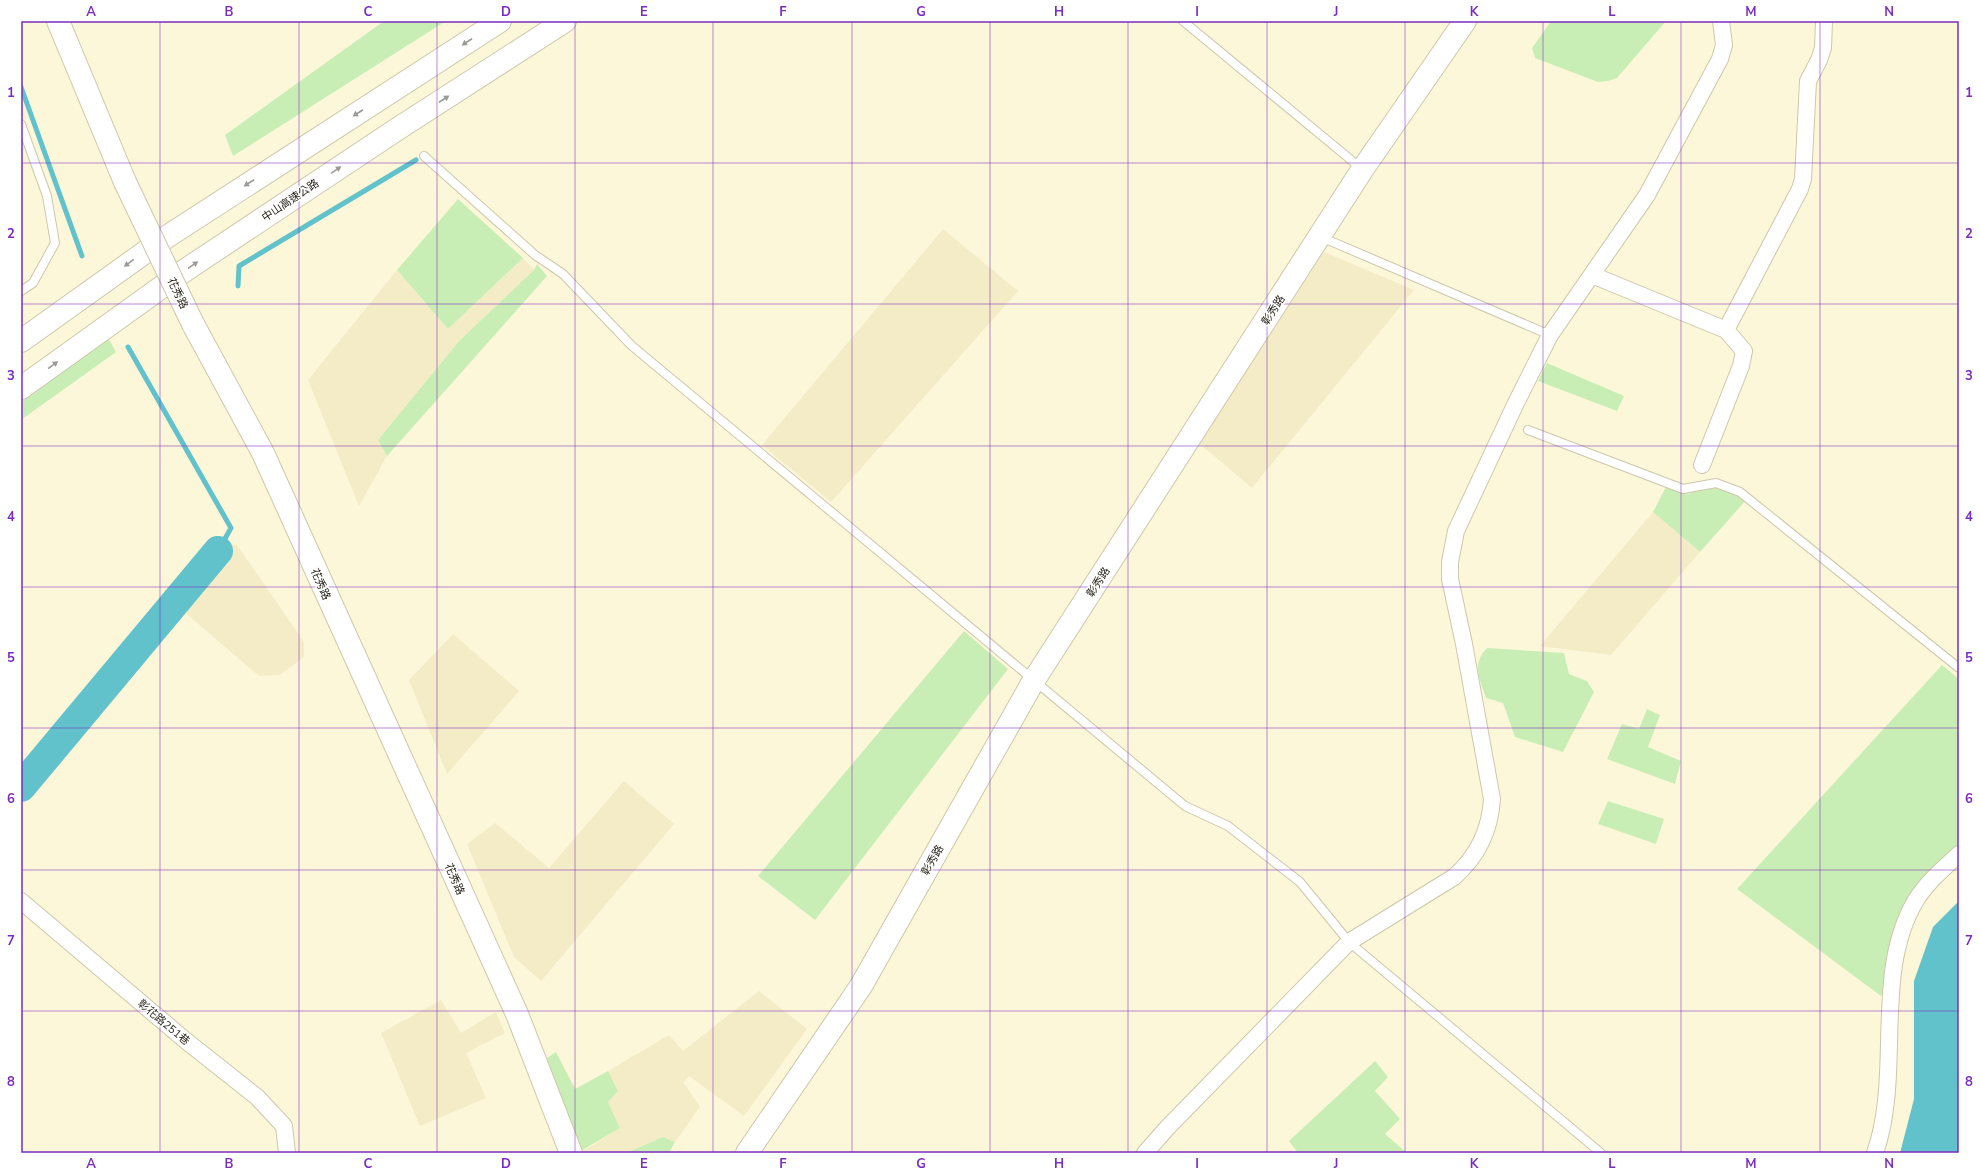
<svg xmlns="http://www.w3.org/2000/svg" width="1980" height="1174" font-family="'Nunito Sans','Noto Sans TC',sans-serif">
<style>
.built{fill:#f3ecc7}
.green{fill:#c9eeb5}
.water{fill:#61c2cb}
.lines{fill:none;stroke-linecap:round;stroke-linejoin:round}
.stream{stroke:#61c2cb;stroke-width:5}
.river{stroke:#61c2cb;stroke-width:30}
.lane-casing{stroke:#cdc7ab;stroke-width:10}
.street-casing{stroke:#cdc7ab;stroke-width:18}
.secondary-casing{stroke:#cdc7ab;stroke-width:24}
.highway-casing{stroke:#cdc7ab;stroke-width:24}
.lane{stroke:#fff;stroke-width:8}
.street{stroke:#fff;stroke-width:16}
.secondary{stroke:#fff;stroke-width:22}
.highway{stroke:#fff;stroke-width:22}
.secondary-bridge-casing{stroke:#cdc7ab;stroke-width:24;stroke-linecap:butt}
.secondary-bridge{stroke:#fff;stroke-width:22}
.oneway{fill:#9c9a96}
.grid{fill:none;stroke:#7b2cbf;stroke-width:1;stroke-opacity:0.55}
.labels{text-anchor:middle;stroke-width:3;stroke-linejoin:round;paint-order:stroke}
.street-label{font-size:11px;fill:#221f15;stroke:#fff}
.neatline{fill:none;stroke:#7b2cbf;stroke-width:1.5}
.grid-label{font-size:13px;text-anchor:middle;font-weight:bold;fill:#7b2cbf}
</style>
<rect width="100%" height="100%" fill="#fdf7d9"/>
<!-- built -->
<path class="built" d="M943,229L1018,291L831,502L762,445Z
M1324,252L1414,290L1252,488L1199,443Z
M523,258L534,270L459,341L378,440L387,456L359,506L308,380L397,270L448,329Z
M1653,512L1700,552L1611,655L1540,646Z
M222,543L237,545L304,642V657L280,675L259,676L174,603Z
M453,634L519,691L447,774L409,680Z
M624,781L674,824L541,981L514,957L467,844L495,823L549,868Z
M759,991L807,1029L744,1116L689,1076L683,1082L700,1107L675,1142L663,1137L626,1153H580L620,1128L608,1102L618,1091L608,1071L669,1035L683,1051Z
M441,1000L461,1033L496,1012L505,1033L466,1053L486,1098L420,1126L381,1033Z"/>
<!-- green -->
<path class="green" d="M384,21H446L233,156L225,135Z
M1551,21H1666L1617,78L1608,81L1598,82L1535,58L1532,48Z
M458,199L523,258L448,329L397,270Z
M537,264L547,276L387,456L378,440L459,341L534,270Z
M108,338L116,352L21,420V402Z
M1547,363L1624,396L1617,411L1538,381Z
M1723,482L1747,499L1700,552L1653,512L1666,487L1688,494Z
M964,631L1008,669L815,920L758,876Z
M1487,648L1564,653L1569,674L1587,681L1594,692L1563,752L1515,737L1503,703L1486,698C1480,679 1471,664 1487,648Z
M1942,665L1959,679V850L1905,920L1881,996L1737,889Z
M1647,709L1660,715L1648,747L1681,761L1675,784L1607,759L1622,724L1639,729Z
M1608,801L1664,819L1656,844L1598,824Z
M556,1052L575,1089L608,1071L618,1091L608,1102L620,1128L579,1152L541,1062Z
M1375,1061L1388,1077L1375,1091L1400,1119L1385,1134L1407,1153H1298L1289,1141Z
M663,1137L675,1142L669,1153H626Z"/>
<!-- water -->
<path class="water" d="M1959,901V1153H1900L1914,1099V981L1933,927Z"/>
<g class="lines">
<!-- stream -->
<path class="stream" d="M21,87L82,256
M238,286L239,266L416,160
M128,347L231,528L218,551"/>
<!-- river -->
<path class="river" d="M21,787L218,551"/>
<!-- lane casing -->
<g class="lane-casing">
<path id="lane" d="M1183,21L1362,169
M21,124L47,196L55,243L33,283L21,291
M424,156L535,255L563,274L632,346L1185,806L1228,826L1300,882L1349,942L1601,1153
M1321,237L1550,335
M1528,430L1683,489L1716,483L1740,492L1959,668"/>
</g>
<!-- street casing -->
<g class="street-casing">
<path id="street" d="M1592,275L1726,330
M1702,465L1741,366L1744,351L1726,330L1800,189L1803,179L1808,81L1819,60L1823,48L1824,21
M21,901L185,1040L257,1097L284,1126L287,1153
M1145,1153L1168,1127L1349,942L1454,877C1478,856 1490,831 1492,799L1464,644L1450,579V562L1456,531L1515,405L1550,335L1647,195L1720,59L1724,45L1721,21
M1875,1153C1903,1073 1872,973 1916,900C1927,882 1944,868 1959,854"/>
</g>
<!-- secondary casing -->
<g class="secondary-casing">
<path id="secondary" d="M58,21L125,182
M193,324L263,453L517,1014L571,1153
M747,1153L861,986L1034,680L1362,170L1465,21"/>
</g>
<!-- highway casing -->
<g class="highway-casing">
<path id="highway" d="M21,341L165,238L500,21
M21,388L184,271L399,128L565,21"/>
</g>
<!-- lane -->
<use href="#lane" class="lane"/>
<!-- street -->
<use href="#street" class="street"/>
<!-- secondary -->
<use href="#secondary" class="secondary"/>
<!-- highway -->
<use href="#highway" class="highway"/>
<!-- secondary-bridge casing -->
<g class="secondary-bridge-casing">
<path id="secondary-bridge" d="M125,182L193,324"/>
</g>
<!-- secondary-bridge -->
<use href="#secondary-bridge" class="secondary-bridge"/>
</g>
<!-- one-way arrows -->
<defs><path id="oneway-solid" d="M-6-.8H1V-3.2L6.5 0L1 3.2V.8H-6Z"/></defs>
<g class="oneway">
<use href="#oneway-solid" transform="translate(467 42) rotate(147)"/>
<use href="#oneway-solid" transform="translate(444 99) rotate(-33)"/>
<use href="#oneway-solid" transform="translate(358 113) rotate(147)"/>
<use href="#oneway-solid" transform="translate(336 170) rotate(-34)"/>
<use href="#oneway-solid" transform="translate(249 183) rotate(147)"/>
<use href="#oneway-solid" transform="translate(129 263) rotate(144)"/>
<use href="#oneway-solid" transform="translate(193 265) rotate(-34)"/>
<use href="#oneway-solid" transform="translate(53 365) rotate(-36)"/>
</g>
<!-- grid -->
<path class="grid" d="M160,21V1153M299,21V1153M437,21V1153M575,21V1153M713,21V1153M852,21V1153M990,21V1153M1128,21V1153M1267,21V1153M1405,21V1153M1543,21V1153M1681,21V1153M1820,21V1153M21,163H1959M21,304H1959M21,446H1959M21,587H1959M21,728H1959M21,870H1959M21,1011H1959"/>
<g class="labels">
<!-- street labels -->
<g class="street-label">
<text transform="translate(290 200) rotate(-34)" y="4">中山高速公路</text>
<text transform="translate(178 293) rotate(64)" y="4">花秀路</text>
<text transform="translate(1273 310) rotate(-57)" y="4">彰秀路</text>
<text transform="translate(1098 582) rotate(-57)" y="4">彰秀路</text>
<text transform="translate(321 584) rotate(66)" y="4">花秀路</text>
<text transform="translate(932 860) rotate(-60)" y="4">彰秀路</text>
<text transform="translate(455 879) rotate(66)" y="4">花秀路</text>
<text transform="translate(164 1022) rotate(40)" y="4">彰花路251巷</text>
</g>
</g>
<!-- border -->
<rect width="1980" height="1174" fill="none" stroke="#ffffff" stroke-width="44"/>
<rect x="22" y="22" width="1936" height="1130" class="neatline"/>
<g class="grid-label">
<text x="91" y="16">A</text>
<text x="229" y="16">B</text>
<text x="368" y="16">C</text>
<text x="506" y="16">D</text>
<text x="644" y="16">E</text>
<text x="783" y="16">F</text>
<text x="921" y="16">G</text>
<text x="1059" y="16">H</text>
<text x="1197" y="16">I</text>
<text x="1336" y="16">J</text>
<text x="1474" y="16">K</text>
<text x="1612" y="16">L</text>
<text x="1751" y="16">M</text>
<text x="1889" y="16">N</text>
<text x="11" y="97">1</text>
<text x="1969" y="97">1</text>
<text x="11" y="238">2</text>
<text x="1969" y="238">2</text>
<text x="11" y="380">3</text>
<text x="1969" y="380">3</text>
<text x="11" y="521">4</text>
<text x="1969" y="521">4</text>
<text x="11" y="662">5</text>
<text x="1969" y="662">5</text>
<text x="11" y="803">6</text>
<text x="1969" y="803">6</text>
<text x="11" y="945">7</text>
<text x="1969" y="945">7</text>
<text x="11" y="1086">8</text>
<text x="1969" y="1086">8</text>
<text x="91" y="1168">A</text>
<text x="229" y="1168">B</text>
<text x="368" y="1168">C</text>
<text x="506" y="1168">D</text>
<text x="644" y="1168">E</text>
<text x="783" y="1168">F</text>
<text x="921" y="1168">G</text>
<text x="1059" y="1168">H</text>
<text x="1197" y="1168">I</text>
<text x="1336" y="1168">J</text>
<text x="1474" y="1168">K</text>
<text x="1612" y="1168">L</text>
<text x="1751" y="1168">M</text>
<text x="1889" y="1168">N</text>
</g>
</svg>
